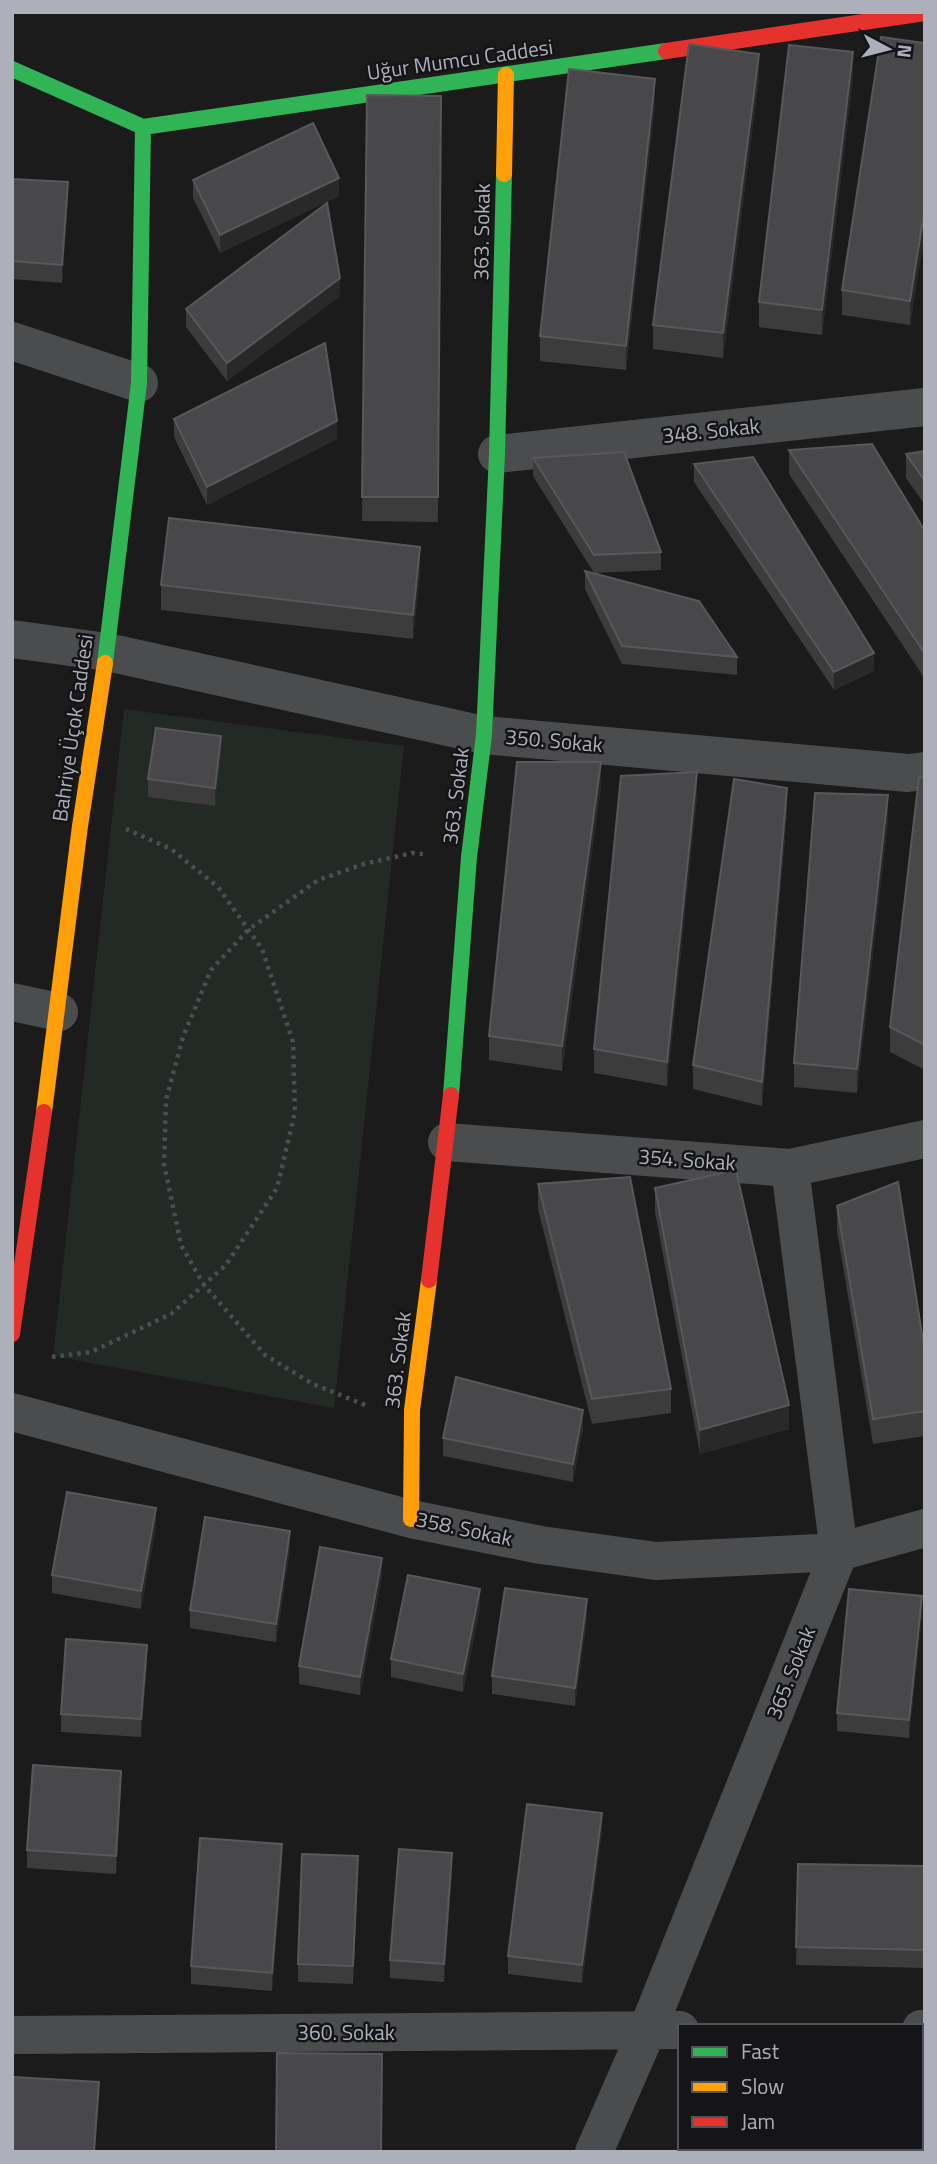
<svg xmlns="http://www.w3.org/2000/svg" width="937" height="2164" font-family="'Titillium Web',sans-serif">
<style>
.park{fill:#232a25}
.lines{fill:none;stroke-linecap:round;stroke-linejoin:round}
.path{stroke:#4c4d50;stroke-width:4.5;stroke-dasharray:3.5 5;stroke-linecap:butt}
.street{stroke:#4b4c4e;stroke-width:38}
.fast{stroke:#30b455;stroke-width:16}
.slow{stroke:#ff9f0a;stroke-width:16}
.jam{stroke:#e5322d;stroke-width:16}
.wall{fill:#3c3c3d}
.shaded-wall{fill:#29292a}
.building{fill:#48484b;stroke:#58585c;stroke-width:2}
.labels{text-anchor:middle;stroke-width:5;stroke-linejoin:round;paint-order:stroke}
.street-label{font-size:21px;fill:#adb0bb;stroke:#151517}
</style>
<rect width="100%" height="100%" fill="#1b1b1b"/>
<!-- park -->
<path class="park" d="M124,709L404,746L334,1408L53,1356Z"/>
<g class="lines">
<!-- path -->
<path class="path" d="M52,1357L91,1352L171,1314L226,1265L277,1188L295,1112L293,1042L262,949L218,887L171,849L126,829
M365,1405L313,1384L265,1355L204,1285L181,1245L164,1164L166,1100L183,1037L211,970L248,930L318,880L364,864L412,853L423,854"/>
<!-- street -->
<path class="street" d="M12,341L139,383
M497,454L925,407
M12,639L107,652L484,735L908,773L925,771
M12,1002L59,1012
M447,1142L790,1168L925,1139
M12,1412L411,1519L541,1545L656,1561L839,1552L925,1528
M921,2029H925
M12,2035L680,2030
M594,2152L647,2031L839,1552L790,1168"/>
<!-- fast -->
<path class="fast" d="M12,69L143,127L666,51
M105,663L139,383L143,127
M451,1095L469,857L484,735L497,454L504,174"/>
<!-- slow -->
<path class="slow" d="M504,174L506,75
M44,1112L80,826L105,663
M411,1519L412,1410L429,1280"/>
<!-- jam -->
<path class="jam" d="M666,51L925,13
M429,1280L451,1095
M12,1334L44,1112"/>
</g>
<!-- wall -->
<path class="wall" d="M925,43V231L910,325L842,315V290Z
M853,77L822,335L759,327V302Z
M759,78L723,358L653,349V325Z
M367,95L441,96L438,522L362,521Z
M655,103L626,370L540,361V336Z
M12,179L68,200L62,283L12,279Z
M193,180L339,196L220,253L193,198Z
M340,296L227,381L186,327V309Z
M174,419L337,439L207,505L174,437Z
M789,450L925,531V679L789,474Z
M925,451V505L906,478V454Z
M533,458L661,552V570L594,573L533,476Z
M694,464L874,671L834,690L694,482Z
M585,571L737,657V675L622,664L585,589Z
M420,572L413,639L161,610V585Z
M221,754L215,806L148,797V779Z
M925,778V1070L890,1052V1027Z
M601,786L562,1071L489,1060V1036Z
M697,796L667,1086L594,1073V1049Z
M787,813L762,1106L693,1089V1065Z
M888,820L857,1093L794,1087V1063Z
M538,1184L671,1389V1413L592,1424L538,1209Z
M655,1188L789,1429L700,1454L655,1212Z
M837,1206L925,1353V1436L873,1444L837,1231Z
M583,1428L573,1482L443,1456V1438Z
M156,1526L141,1609L52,1593V1575Z
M290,1549L276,1642L190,1628V1610Z
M382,1576L360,1695L299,1684V1666Z
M480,1607L463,1692L391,1677V1659Z
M922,1614L909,1738L837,1731V1713Z
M587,1617L575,1706L492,1694V1676Z
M147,1663L141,1737L61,1732V1714Z
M121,1789L116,1874L27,1868V1850Z
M602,1831L582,1983L508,1974V1956Z
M282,1862L272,1991L191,1984V1966Z
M798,1864L925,1866V1968L796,1965Z
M452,1871L444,1982L390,1978V1960Z
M358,1874L353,1984L298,1982V1964Z"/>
<!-- shaded-wall -->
<path class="shaded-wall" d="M853,52V77L822,335V310Z
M759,54V78L723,358V333Z
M655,79V103L626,370V346Z
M339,178V196L220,253V235Z
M68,182V200L62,283V265Z
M925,207V231L910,325V301Z
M340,278V296L227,381V363Z
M337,421V439L207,505V487Z
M420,547V572L413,639V615Z
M874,653V671L834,690V672Z
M221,736V754L215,806V788Z
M601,762V786L562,1071V1046Z
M697,772V796L667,1086V1062Z
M787,788V813L762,1106V1082Z
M888,795V820L857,1093V1069Z
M789,1405V1429L700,1454V1430Z
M583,1410V1428L573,1482V1464Z
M156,1508V1526L141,1609V1591Z
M290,1531V1549L276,1642V1624Z
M382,1558V1576L360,1695V1677Z
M480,1589V1607L463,1692V1674Z
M922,1596V1614L909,1738V1720Z
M587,1599V1617L575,1706V1688Z
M147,1645V1663L141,1737V1719Z
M121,1771V1789L116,1874V1856Z
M602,1813V1831L582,1983V1965Z
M282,1844V1862L272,1991V1973Z
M452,1853V1871L444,1982V1964Z
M358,1856V1874L353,1984V1966Z
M99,2082L95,2152H94Z"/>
<!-- building -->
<path class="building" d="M881,37L925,43V207L910,301L842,290Z
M689,44L759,54L723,333L653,325Z
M789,45L853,52L822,310L759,302Z
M569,69L655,79L626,346L540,336Z
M367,95L441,96L438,497H362Z
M313,123L339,178L220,235L193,180Z
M12,179L68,182L62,265L12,261Z
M327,203L340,278L227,363L186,309Z
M325,343L337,421L207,487L174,419Z
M872,444L925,531V654L789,450Z
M925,451V481L906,454Z
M624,452L661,552L594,555L533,458Z
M753,457L874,653L834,672L694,464Z
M169,518L420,547L413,615L161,585Z
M585,571L699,601L737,657L622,646Z
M156,728L221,736L215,788L148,779Z
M517,762H601L562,1046L489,1036Z
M697,772L667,1062L594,1049L621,776Z
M919,777L925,778V1045L890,1027Z
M734,779L787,788L762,1082L693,1065Z
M815,793L888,795L857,1069L794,1063Z
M736,1170L789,1405L700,1430L655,1188Z
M630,1177L671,1389L592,1399L538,1184Z
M898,1182L925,1353V1411L873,1419L837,1206Z
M456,1377L583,1410L573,1464L443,1438Z
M67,1492L156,1508L141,1591L52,1575Z
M205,1517L290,1531L276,1624L190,1610Z
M320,1547L382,1558L360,1677L299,1666Z
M408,1575L480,1589L463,1674L391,1659Z
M505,1588L587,1599L575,1688L492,1676Z
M849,1589L922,1596L909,1720L837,1713Z
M66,1639L147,1645L141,1719L61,1714Z
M33,1765L121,1771L116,1856L27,1850Z
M527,1804L602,1813L582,1965L508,1956Z
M200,1838L282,1844L272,1973L191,1966Z
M399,1849L452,1853L444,1964L390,1960Z
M302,1854L358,1856L353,1966L298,1964Z
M798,1864L925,1866V1950L796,1947Z
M277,2053L382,2054L381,2152H276Z
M13,2077L99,2082L94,2152H12Z"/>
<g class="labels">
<!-- street labels -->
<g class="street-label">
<text transform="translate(460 60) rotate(-8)" y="7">Uğur Mumcu Caddesi</text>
<text transform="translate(482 232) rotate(-89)" y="7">363. Sokak</text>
<text transform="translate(711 431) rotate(-6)" y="7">348. Sokak</text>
<text transform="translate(73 728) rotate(-82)" y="7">Bahriye Üçok Caddesi</text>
<text transform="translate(554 741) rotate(5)" y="7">350. Sokak</text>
<text transform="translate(456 796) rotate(-83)" y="7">363. Sokak</text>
<text transform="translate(687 1160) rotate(4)" y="7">354. Sokak</text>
<text transform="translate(398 1360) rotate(-83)" y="7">363. Sokak</text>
<text transform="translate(464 1529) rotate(12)" y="7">358. Sokak</text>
<text transform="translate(791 1673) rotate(-68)" y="7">365. Sokak</text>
<text x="346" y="2040">360. Sokak</text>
</g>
</g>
<!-- border -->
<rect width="937" height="2164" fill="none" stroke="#adb0bb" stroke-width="28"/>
<!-- legend -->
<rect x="678" y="2024" width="245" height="126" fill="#151517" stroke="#525359" stroke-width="2"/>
<rect x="692" y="2047" width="35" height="10" fill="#30b455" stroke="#525359" stroke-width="2"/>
<text x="741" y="2059" font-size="21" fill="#adb0bb">Fast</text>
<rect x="692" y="2082" width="35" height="10" fill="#ff9f0a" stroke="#525359" stroke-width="2"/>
<text x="741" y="2094" font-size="21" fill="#adb0bb">Slow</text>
<rect x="692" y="2117" width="35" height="10" fill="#e5322d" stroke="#525359" stroke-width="2"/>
<text x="741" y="2129" font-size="21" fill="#adb0bb">Jam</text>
<!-- north arrow -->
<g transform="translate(888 49) rotate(97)" stroke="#151517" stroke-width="5" paint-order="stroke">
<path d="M0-5L12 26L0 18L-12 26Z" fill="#adb0bb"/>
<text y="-10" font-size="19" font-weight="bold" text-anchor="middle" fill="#adb0bb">N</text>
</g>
</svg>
